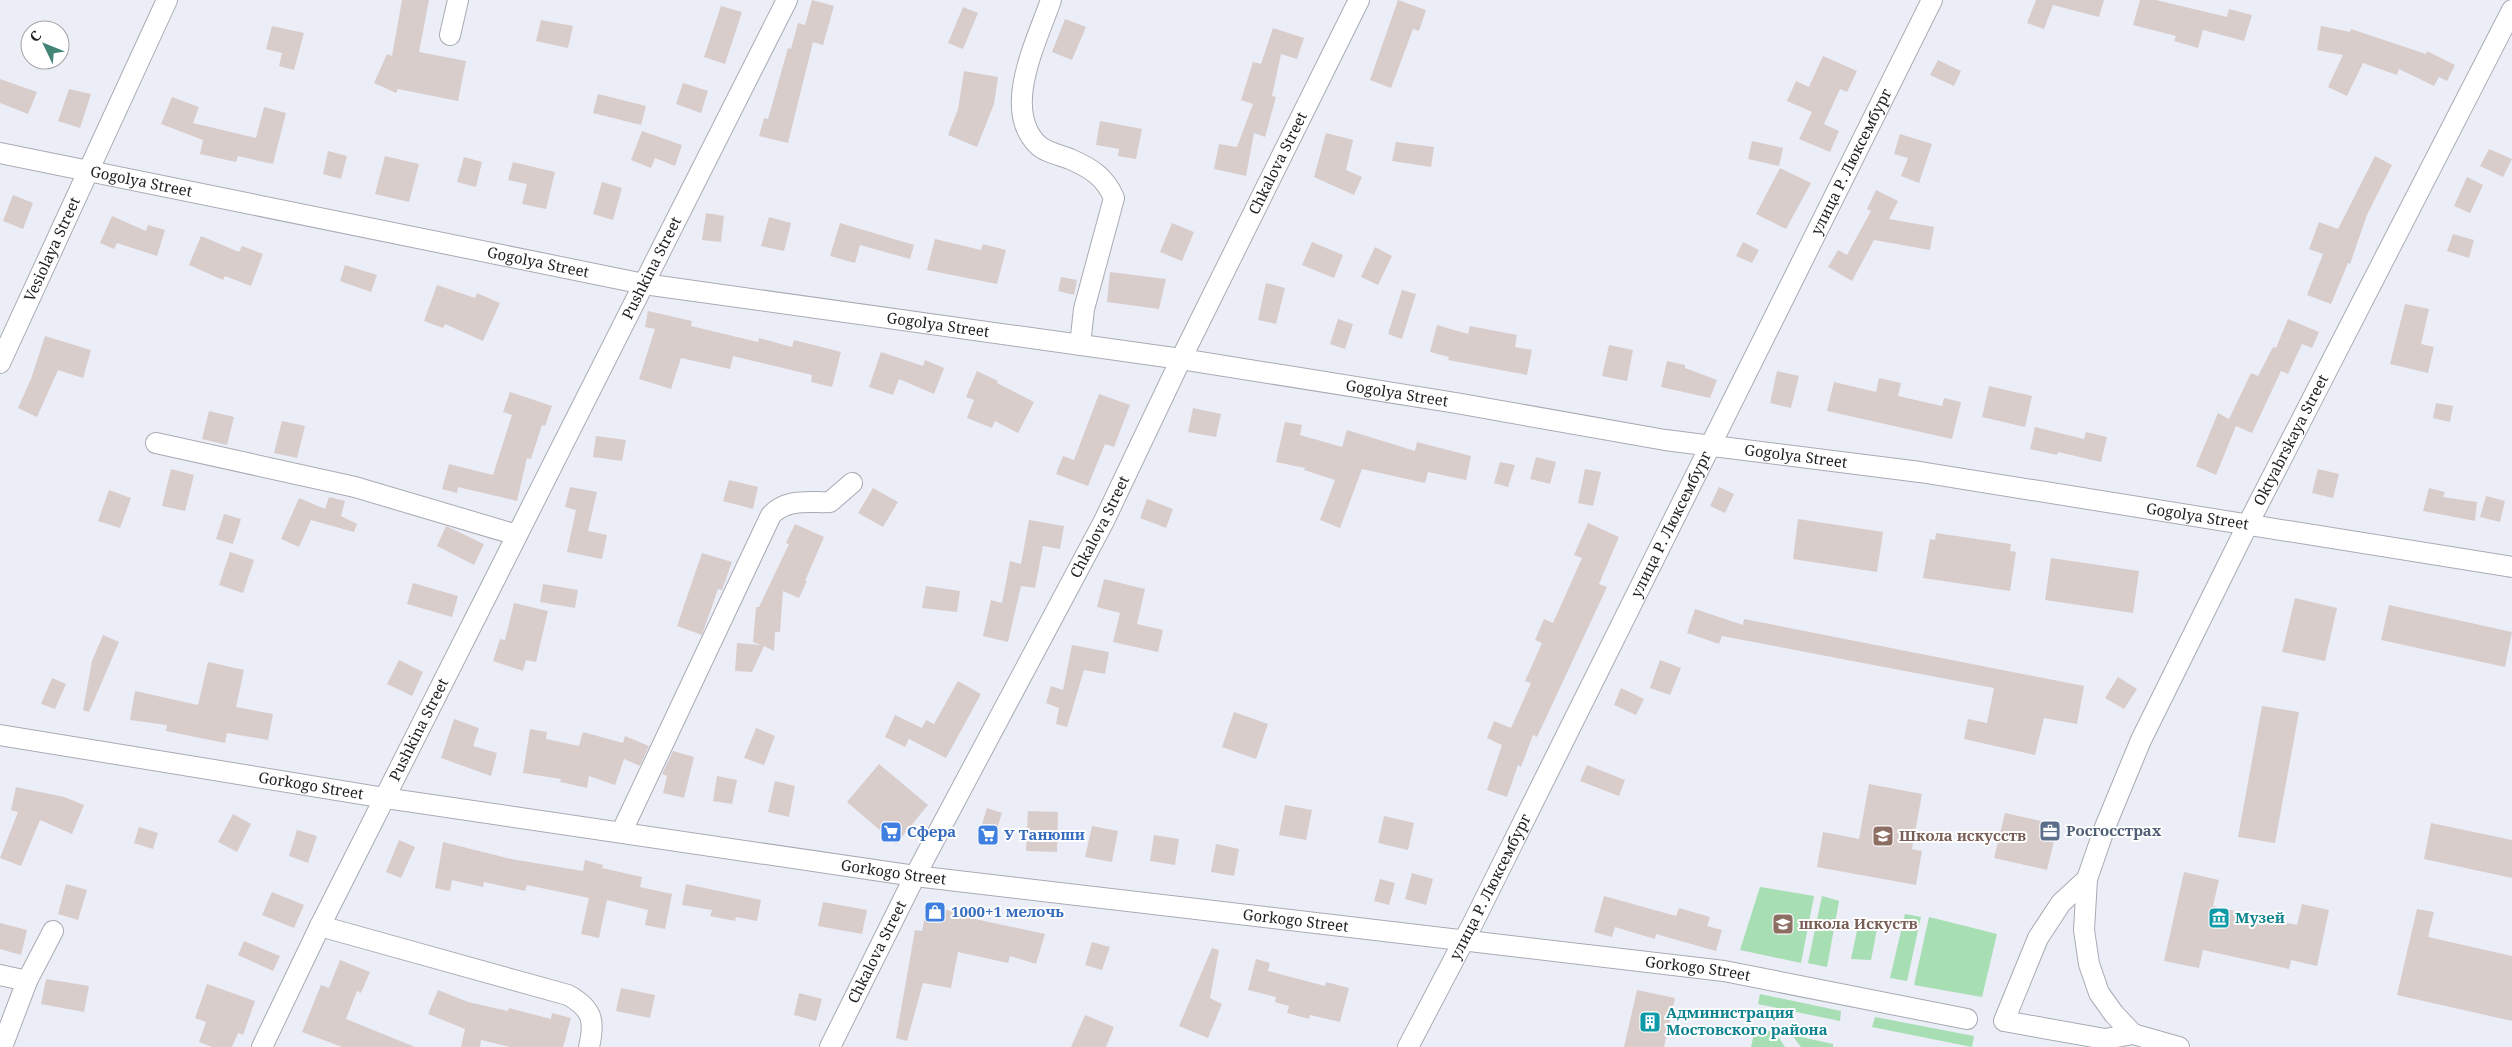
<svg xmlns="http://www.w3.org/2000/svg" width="2512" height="1047" font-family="'Noto Serif',serif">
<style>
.green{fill:#a7deb3}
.building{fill:#d9cdcc}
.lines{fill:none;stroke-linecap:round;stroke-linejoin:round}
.minor-casing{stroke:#a9abb4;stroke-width:22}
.minor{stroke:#fff;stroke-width:20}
.labels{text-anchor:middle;stroke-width:4;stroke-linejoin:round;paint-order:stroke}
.street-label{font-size:15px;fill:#1e1f22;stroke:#fff}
.service-label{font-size:15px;font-weight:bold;fill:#4e5e75;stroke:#fff;text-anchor:start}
.shop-label{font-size:15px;font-weight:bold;fill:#366cbe;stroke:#fff;text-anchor:start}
.education-label{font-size:15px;font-weight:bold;fill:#785e54;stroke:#fff;text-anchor:start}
.culture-label{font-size:15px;font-weight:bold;fill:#0d838f;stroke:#fff;text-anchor:start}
</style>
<rect width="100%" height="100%" fill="#ebedf7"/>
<!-- green -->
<path class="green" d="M1760,887L1814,896L1801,963L1740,950Z
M1822,896L1839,901L1827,967L1808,963Z
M1905,914L1921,917L1907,981L1890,978Z
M1929,917L1997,934L1982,997L1914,985Z
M1859,921L1878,924L1871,960L1851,959Z
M1760,994L1841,1011L1840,1021L1758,1004Z
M1875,1017L1974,1036L1972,1047L1872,1027Z
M1755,1029L1775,1032L1785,1047H1751Z
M1792,1035L1833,1044V1047H1801Z"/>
<!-- building -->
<path class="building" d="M402,0H429L419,52L466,61L458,101L398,89L396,93L374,83L387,54L392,56Z
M812,0L834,6L823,45L813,42L788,143L759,136L764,118L768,119L788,48L791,49L798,23L805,25Z
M1398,0L1426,10L1419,31L1413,29L1391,88L1370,80Z
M2036,0H2104L2099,17L2053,5L2044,29L2027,23Z
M2140,0H2156L2227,17L2229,9L2252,15L2244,41L2203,30L2198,48L2174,41L2176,36L2133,25Z
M721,6L742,12L725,64L704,57Z
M963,7L978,13L963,49L948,43Z
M1065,19L1086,27L1072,60L1052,52Z
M541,20L573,26L568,48L536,41Z
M272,26L304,33L294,70L279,66L282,53L266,49Z
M2321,26L2350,32L2351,29L2426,54L2427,51L2455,65L2447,81L2439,77L2434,86L2399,69L2397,75L2363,63L2347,96L2328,87L2343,55L2317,50Z
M1273,28L1304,38L1297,59L1281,54L1272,96L1276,97L1265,137L1254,133L1246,176L1214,169L1219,144L1237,147L1253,104L1241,100L1253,62L1261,64Z
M1823,56L1857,71L1847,92L1840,89L1824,124L1839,131L1830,152L1799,139L1812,112L1787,101L1796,81L1809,87Z
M1938,60L1961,71L1954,86L1930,75Z
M964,71L998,77L994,104L977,147L948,135L958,109Z
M0,79L37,92L28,114L0,103Z
M683,83L708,91L701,113L676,104Z
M69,89L91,94L80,128L58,121Z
M598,94L646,106L641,125L593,113Z
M172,97L199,107L193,123L256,138L264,107L286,113L273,164L238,156L236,162L200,154L203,140L161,124Z
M1100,121L1142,129L1136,159L1118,156L1119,149L1096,145Z
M642,131L682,145L675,166L655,158L651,168L631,160Z
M1326,133L1353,140L1346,170L1362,177L1354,195L1314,177Z
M1900,134L1932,144L1919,183L1901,176L1908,158L1894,154Z
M1752,141L1783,148L1779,166L1748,159Z
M1396,142L1434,147L1431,167L1392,161Z
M2489,149L2512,159L2503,177L2480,166Z
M328,151L347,156L341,179L323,174Z
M385,156L419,164L409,202L375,194Z
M2375,156L2392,165L2367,215L2350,264L2348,263L2331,304L2307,295L2323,254L2309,249L2319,222L2338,229Z
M464,157L482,162L476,187L457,182Z
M513,162L555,172L546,209L522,204L527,184L508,180Z
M1780,168L1811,183L1786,229L1756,214Z
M2467,177L2483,185L2470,213L2454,206Z
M602,182L622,188L613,220L593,214Z
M1876,190L1898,201L1889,219L1934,227L1930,250L1874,240L1852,281L1828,267L1838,250L1847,255L1871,211L1867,209Z
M13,195L33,203L23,229L3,221Z
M706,213L724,216L721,242L702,240Z
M112,216L146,231L148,225L165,230L157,256L117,243L114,249L100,243Z
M769,217L791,223L784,251L761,246Z
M840,223L914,245L910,259L860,245L855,263L830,256Z
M1172,223L1194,232L1182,261L1160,252Z
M2453,234L2474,240L2469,258L2447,251Z
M201,236L239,252L242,246L263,254L251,286L225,276L223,280L189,265Z
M935,239L981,250L983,244L1006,250L997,284L927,270Z
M1312,242L1343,255L1334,278L1302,265Z
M1743,242L1759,250L1752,263L1736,256Z
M1375,247L1392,256L1378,285L1361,277Z
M345,265L377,275L371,292L340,281Z
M1110,272L1166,279L1159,309L1107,302Z
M1061,277L1077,280L1074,295L1058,291Z
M1266,283L1285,288L1276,324L1258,320Z
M437,285L475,298L477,293L500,303L483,341L445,324L443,328L424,321Z
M1402,290L1416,294L1402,339L1388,334Z
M2405,304L2429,309L2421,344L2434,347L2428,373L2390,364Z
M648,311L692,321L691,326L758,342L759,338L792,347L794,340L841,352L832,387L811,382L812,375L733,356L730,369L681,358L671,389L639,379L655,329L645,327Z
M1338,319L1353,324L1345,349L1330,344Z
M2288,319L2319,332L2312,348L2302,344L2288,374L2281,371L2252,433L2236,426L2216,475L2196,466L2218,413L2229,419L2251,373L2258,376L2273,347L2276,348Z
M1437,325L1468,334L1470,326L1517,335L1515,347L1532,350L1527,375L1448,360L1449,357L1430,352Z
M45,336L91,350L83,378L58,370L37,417L18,408L31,379Z
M1609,345L1633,350L1627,381L1602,376Z
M881,352L923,366L925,360L944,368L934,394L899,379L893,395L869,387Z
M1667,361L1685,365V368L1717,380L1710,398L1661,387Z
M977,371L998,381L997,383L1034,402L1018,433L995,421L992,428L967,418L974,400L966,397Z
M1777,371L1799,376L1791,408L1770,403Z
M1879,378L1901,383L1898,396L1942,406L1944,398L1961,402L1952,439L1827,411L1834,382L1876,392Z
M1989,386L2032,396L2025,427L1982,417Z
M510,392L552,406L545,426L542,425L531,459L527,458L517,501L458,487L457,493L442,489L449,464L493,475L512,415L503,412Z
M1099,394L1130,405L1114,447L1105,444L1088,486L1056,474L1063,456L1074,460Z
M2436,403L2453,406L2450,422L2433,418Z
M1193,408L1221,414L1216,437L1188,432Z
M209,411L234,417L227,445L202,439Z
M282,421L305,426L297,458L274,453Z
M1285,422L1302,425L1300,435L1342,447L1347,430L1415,451L1417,442L1471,456L1466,480L1428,472L1425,483L1362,469L1340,528L1320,520L1335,480L1304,470L1305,468L1276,462Z
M2035,427L2084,439L2086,432L2107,437L2101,462L2058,452L2057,455L2030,449Z
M596,436L626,440L622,461L593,457Z
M1536,457L1556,462L1550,484L1530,479Z
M1500,462L1515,465L1508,487L1494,483Z
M171,469L194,475L185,511L162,506Z
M1585,469L1601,472L1593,506L1578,503Z
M2318,469L2339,474L2333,498L2312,493Z
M729,480L758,487L753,509L723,501Z
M570,487L597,492L588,531L607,535L602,559L567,552L576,510L565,507Z
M1719,487L1734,494L1725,513L1710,506Z
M873,488L898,502L883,527L858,513Z
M2429,488L2445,492L2443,497L2477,502L2475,521L2423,511Z
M109,490L131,498L120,528L98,521Z
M2486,496L2505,501L2500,522L2480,517Z
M329,497L345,501L341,516L357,524L354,532L311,520L299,547L281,539L299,498L325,509Z
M1147,499L1173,509L1166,528L1140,518Z
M224,514L241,519L233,544L216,539Z
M1798,519L1883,532L1877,572L1793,559Z
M1029,520L1064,526L1060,549L1043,546L1035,588L1021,586L1008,642L983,636L991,600L1002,603L1010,561L1021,564Z
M1588,523L1619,537L1599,584L1607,587L1537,737L1533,735L1521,767L1518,765L1507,797L1487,790L1502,745L1487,738L1494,721L1511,728L1531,683L1525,681L1542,643L1535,640L1544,619L1553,623L1582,558L1574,555Z
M795,524L824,537L805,581H807L799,598L783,591L780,632H775L774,651L764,646L752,672L735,671L737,643L761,645L753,642L756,607H759L789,544L786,543Z
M446,526L484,544L474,565L437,546Z
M1936,533L2011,544L2010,551L2016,552L2010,591L1923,578L1930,539L1935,540Z
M230,552L254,560L243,593L219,585Z
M702,553L732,562L722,590L718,589L702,635L677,626Z
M2051,558L2139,571L2133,613L2045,600Z
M1104,579L1145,589L1137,624L1163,630L1158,652L1113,642L1120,613L1097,607Z
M413,583L458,596L452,617L407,604Z
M543,584L578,590L575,608L540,602Z
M926,586L960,591L957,612L922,608Z
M2295,598L2337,608L2325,661L2282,652Z
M514,603L548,611L536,662L526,660L523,671L493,661L500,639L505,640Z
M2389,605L2512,632L2505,667L2381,640Z
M1695,609L1743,625L1744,619L2084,686L2077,724L2044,718L2035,755L1964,739L1968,719L1987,723L1994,688L1722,636L1719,644L1687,633Z
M103,635L119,642L89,712L83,710L92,661Z
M1072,645L1109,652L1105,674L1084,670L1067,727L1056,724L1059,708L1046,703L1051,686L1063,690Z
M399,660L423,672L412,696L387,684Z
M1660,660L1681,668L1670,695L1650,688Z
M208,662L244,670L236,707L273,714L268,740L227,733L225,743L166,731L167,725L130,720L135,691L198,705Z
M2118,677L2137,689L2124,709L2105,698Z
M52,678L66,684L55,709L41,704Z
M958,681L981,694L946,758L909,739L905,747L885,737L895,715L922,728L926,720L934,724Z
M1621,688L1644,699L1636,715L1614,705Z
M2262,706L2299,712L2275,843L2238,837Z
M1234,712L1268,724L1256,759L1222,747Z
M454,719L479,728L473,746L497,753L491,776L441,758Z
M756,728L775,736L764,765L744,758Z
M530,729L547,732L546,739L579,746L583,732L623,743L625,736L649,746L640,766L624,759L615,785L589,776L587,788L560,782L561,779L523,773Z
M673,751L694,757L684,798L663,793L667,776L662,774Z
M879,764L928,805L896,844L847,802Z
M1587,765L1625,780L1619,796L1580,781Z
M717,776L737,780L732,804L713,801Z
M775,781L795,786L789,817L768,812Z
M1869,784L1922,794L1912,849L1922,851L1916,885L1817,867L1823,832L1859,839Z
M16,787L64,797L84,805L72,834L40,820L21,866L0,858L18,812L11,810Z
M1285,805L1312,810L1306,840L1279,835Z
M987,808L1002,813L993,841L978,837Z
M1028,811L1058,812L1057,852L1026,851Z
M2005,813L2058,825L2047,870L1994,858Z
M233,814L251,824L237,852L218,842Z
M1384,816L1414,823L1408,850L1378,843Z
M2431,823L2512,840V878L2424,859Z
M1092,826L1118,831L1112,862L1085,857Z
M139,827L158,833L153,849L134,843Z
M297,830L317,836L308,863L289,856Z
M1154,835L1179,839L1175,865L1150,861Z
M399,840L415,847L401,878L386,872Z
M443,842L511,859L583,871L585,860L603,865L602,868L642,877L640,887L672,894L665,929L645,925L648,910L607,900L599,938L581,934L589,898L527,885L525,891L484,882L483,887L452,880L450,891L435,888Z
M1216,844L1239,849L1234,876L1211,872Z
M2184,872L2219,880L2213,906L2297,925L2302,904L2329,910L2317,966L2291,960L2289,969L2203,950L2199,968L2164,961Z
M1412,873L1433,879L1426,905L1405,899Z
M1380,879L1395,883L1389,905L1374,901Z
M66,884L87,890L78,920L58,914Z
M686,884L761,900L757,921L736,917L735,921L710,916L712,910L682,905Z
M272,892L304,905L294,928L262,915Z
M1604,896L1676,916L1679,908L1710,917L1707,926L1722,930L1716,951L1656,934L1655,939L1615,927L1612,937L1594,932Z
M823,902L867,910L862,934L818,926Z
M927,906L961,913V916L1045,934L1036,964L1010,956L1008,963L958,952L951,988L923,983L907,1041L896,1038L915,930L922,931Z
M2417,909L2434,912L2428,937L2512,956V1021L2397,995Z
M0,923L27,930L21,955L0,949Z
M244,941L280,956L273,971L238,955Z
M1092,942L1110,947L1102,970L1085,965Z
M1212,948L1219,950L1210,998L1222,1004L1208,1038L1179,1026Z
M1256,959L1270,963L1268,971L1325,986L1326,982L1349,988L1340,1022L1310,1015L1309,1019L1287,1013L1289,1006L1275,1002L1276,997L1248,990Z
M340,960L370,972L361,993L357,991L346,1019L415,1047H342L302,1032L321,985L329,988Z
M46,979L89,986L84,1012L41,1004Z
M207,984L255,1001L243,1035L238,1033L232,1047H212L199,1042L206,1022L195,1018Z
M621,988L655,995L650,1018L616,1011Z
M438,990L468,1002L508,1011L509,1008L551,1019L552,1013L571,1018L563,1047H510L481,1040L480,1047H461L465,1029L428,1014Z
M1637,990L1675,998L1664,1047H1624Z
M799,993L822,999L816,1021L794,1015Z
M1085,1015L1114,1027L1106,1047H1071Z"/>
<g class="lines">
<!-- minor casing -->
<g class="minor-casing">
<g id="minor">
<path d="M1051,0C1037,41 1001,109 1038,145C1045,152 1060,155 1070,159C1091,168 1105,177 1114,198L1084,309L1080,345"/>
<path d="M450,35L458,0"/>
<path id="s1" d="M0,153L644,284L1181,359L1456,403L1665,440L1920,472L2512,567"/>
<path id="s2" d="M0,363L167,0"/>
<path d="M156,443L355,487L517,535"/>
<path id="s3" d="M0,735L385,798L915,876L1724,971L1967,1019"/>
<path d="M622,831L771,515C787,498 808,503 830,502L852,483"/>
<path d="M2087,879L2061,903L2038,938L2004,1021L2105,1039L2133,1034L2179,1047"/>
<path d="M320,926L568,995C593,1009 595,1021 589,1047"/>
<path d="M0,975L27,981"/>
<path id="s4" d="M2133,1034L2114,1014L2099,993L2089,964L2084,930L2087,879L2105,827L2141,740L2248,524L2512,10"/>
<path d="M2,1047L27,981L53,931"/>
<path id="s5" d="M262,1047L320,926L787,0"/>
<path id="s6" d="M830,1047L915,876L1104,521L1181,359L1359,0"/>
<path id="s7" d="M1408,1047L1473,923L1932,0"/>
</g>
</g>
<!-- minor -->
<use href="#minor" class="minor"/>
</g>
<!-- icons -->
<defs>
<g id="office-square" transform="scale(1.125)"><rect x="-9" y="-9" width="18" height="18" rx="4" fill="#5c6f8a" stroke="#fff"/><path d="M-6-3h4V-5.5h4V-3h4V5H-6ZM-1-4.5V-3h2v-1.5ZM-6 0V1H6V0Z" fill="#fff"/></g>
<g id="supermarket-square" transform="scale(1.125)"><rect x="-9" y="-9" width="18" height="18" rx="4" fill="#3f7fe0" stroke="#fff"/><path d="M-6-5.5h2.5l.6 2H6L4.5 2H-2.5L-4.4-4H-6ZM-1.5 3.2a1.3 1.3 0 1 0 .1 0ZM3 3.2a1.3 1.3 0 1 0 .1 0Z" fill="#fff"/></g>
<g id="school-square" transform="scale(1.125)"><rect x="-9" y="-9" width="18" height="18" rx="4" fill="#8d6e63" stroke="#fff"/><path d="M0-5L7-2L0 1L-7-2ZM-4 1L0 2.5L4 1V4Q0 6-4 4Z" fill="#fff"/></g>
<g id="shop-square" transform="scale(1.125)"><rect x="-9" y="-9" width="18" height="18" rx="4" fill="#3f7fe0" stroke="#fff"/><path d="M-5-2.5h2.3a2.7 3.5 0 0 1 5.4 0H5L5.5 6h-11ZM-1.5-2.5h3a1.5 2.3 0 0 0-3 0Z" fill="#fff"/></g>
<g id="museum-square" transform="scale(1.125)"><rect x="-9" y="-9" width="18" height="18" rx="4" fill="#0f9aa8" stroke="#fff"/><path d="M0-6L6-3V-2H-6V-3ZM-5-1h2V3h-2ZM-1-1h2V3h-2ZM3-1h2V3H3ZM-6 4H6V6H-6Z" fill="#fff"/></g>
<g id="building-square" transform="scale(1.125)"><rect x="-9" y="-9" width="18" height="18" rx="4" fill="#0f9aa8" stroke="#fff"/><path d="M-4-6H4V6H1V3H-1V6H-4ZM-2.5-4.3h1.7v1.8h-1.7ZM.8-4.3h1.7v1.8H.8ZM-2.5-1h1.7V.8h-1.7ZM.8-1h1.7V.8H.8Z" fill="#fff"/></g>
</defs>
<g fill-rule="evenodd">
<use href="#office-square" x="2050" y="831"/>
<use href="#supermarket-square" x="891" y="832"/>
<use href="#supermarket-square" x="988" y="835"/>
<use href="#school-square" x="1883" y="836"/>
<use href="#shop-square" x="935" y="912"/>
<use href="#museum-square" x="2219" y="918"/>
<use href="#school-square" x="1783" y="924"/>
<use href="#building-square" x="1650" y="1022"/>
</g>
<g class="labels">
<!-- street labels -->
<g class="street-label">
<text dy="5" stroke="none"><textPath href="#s6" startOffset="991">Chkalova Street</textPath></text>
<text dy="5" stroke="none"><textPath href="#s7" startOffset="990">улица Р. Люксембург</textPath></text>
<text dy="5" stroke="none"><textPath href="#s1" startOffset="144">Gogolya Street</textPath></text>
<text dy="5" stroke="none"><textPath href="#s2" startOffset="125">Vesiolaya Street</textPath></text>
<text dy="5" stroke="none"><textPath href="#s1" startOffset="549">Gogolya Street</textPath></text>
<text dy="5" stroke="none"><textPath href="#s5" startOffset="871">Pushkina Street</textPath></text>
<text dy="5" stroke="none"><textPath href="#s1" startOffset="954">Gogolya Street</textPath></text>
<text dy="5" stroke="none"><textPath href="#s1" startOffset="1418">Gogolya Street</textPath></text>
<text dy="5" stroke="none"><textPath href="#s4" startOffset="654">Oktyabrskaya Street</textPath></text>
<text dy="5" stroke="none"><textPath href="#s1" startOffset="1822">Gogolya Street</textPath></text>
<text dy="5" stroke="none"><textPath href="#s1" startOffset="2228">Gogolya Street</textPath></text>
<text dy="5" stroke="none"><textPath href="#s7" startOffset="585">улица Р. Люксембург</textPath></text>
<text dy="5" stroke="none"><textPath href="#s6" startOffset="586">Chkalova Street</textPath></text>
<text dy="5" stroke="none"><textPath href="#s5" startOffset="354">Pushkina Street</textPath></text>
<text dy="5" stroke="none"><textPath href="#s3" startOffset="315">Gorkogo Street</textPath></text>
<text dy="5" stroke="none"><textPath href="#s3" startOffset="904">Gorkogo Street</textPath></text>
<text dy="5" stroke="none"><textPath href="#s7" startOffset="180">улица Р. Люксембург</textPath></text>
<text dy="5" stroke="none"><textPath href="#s3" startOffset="1309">Gorkogo Street</textPath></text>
<text dy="5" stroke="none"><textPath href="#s6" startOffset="106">Chkalova Street</textPath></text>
<text dy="5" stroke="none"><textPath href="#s3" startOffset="1714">Gorkogo Street</textPath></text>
</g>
<!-- service labels -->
<g class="service-label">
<text x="2066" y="836">Росгосстрах</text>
</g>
<!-- shop labels -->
<g class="shop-label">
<text x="907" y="837">Сфера</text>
<text x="1004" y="840">У Танюши</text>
<text x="951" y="917">1000+1 мелочь</text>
</g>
<!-- education labels -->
<g class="education-label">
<text x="1899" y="841">Школа искусств</text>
<text x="1799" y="929">школа Искуств</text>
</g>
<!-- culture labels -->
<g class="culture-label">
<text x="2235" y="923">Музей</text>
<text x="1666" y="1018">Администрация<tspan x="1666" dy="17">Мостовского района</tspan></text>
</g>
</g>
<!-- north arrow -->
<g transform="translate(45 45) rotate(313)"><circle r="24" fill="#ffffff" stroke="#a5a5a7"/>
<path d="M0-4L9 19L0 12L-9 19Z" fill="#428576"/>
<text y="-8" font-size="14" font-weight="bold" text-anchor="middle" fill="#1e1f22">С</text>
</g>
</svg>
